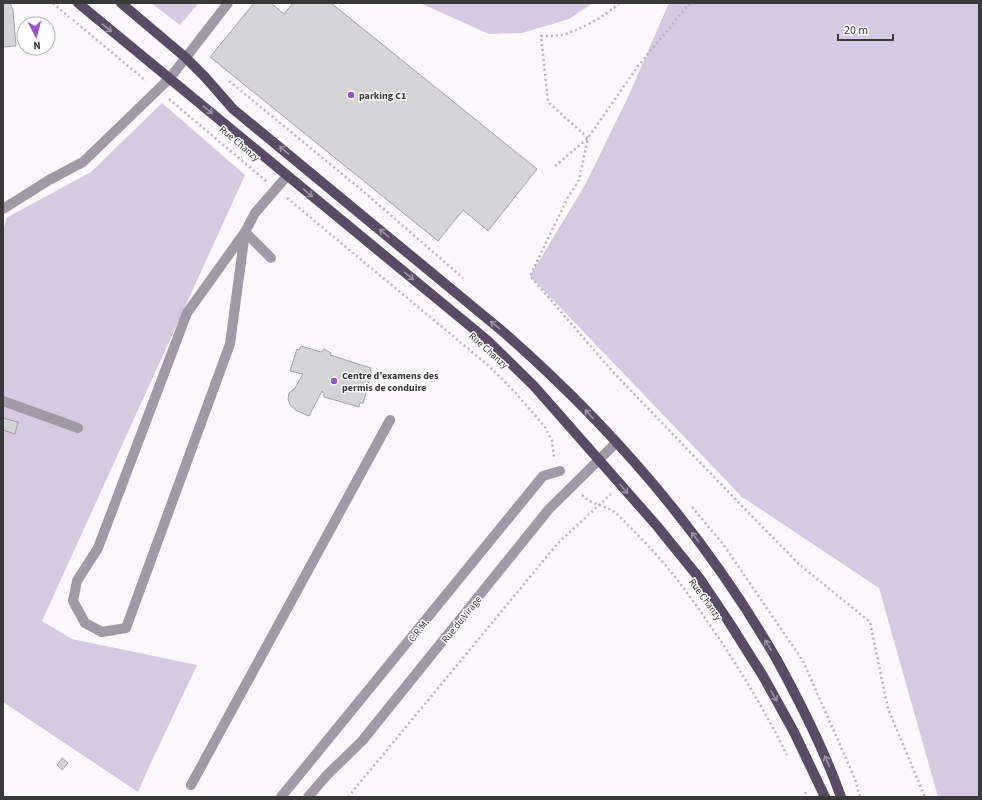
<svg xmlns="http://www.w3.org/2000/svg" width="982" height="800" font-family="'Source Sans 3',sans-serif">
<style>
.green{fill:#d6c9e2}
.building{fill:#d4d3d6;stroke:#a3a2a4}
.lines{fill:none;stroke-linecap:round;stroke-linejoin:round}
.path{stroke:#b7b5b7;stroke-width:2.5;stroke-dasharray:2 3;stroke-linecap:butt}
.minor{stroke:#a099a7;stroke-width:10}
.major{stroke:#584b63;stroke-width:10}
.oneway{stroke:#9b93a1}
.poi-dot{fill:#9a54c8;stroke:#fff;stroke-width:1.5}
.labels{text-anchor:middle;stroke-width:3;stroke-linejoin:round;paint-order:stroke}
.poi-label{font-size:10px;font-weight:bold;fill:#3a393a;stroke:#fff;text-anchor:start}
.street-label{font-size:10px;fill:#3a393a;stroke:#fff}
</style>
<rect width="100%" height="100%" fill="#fbf9fc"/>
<!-- green -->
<path class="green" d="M151,3H199L180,25Z
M420,3H593L569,19L522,33L489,34Z
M669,3H979V797H938L879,588L742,497L530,276L585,185L628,97Z
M162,103L245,175L42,621L72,639L197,665L148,769L138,792L3,702V233L6,218L91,172Z"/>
<!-- building -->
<path class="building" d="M3,3H10L13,10L16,46L3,47Z
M254,3H271L284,14L293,3H331L537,169L488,231L463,210L438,241L210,57Z
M301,346L321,352L324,349L331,353L330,355L371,368L370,372L372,373L363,403H360L359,407L324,397V394L322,391L309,416L297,411L290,405L288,399L289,393L295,388L303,374L290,371L297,349L299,350Z
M3,418L18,422L15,434L3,430Z
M62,758L68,763L62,770L57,765Z"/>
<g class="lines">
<!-- path -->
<path class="path" d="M53,3L69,17
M619,3C608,15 577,32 561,35C554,36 548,36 541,36L548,102L588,138L579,180L568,197L530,276L613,372L740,504L800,565L870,622L888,709L925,797
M73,20L146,81
M229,81L364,192L463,278
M169,99L266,181
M555,166L588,138L638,66L690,3
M287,198L489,366L514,391L545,427L552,441L554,458
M582,495C594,507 604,504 616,513C635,532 655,552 672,573C716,630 755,691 787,755
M692,507L723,544L803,661L855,779L860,797
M805,792L807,797
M348,797L558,543L611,494"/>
<!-- minor -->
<path class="minor" d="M3,209L49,180L83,162L170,78L228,3
M245,232L230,344L126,628L102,632L85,623L73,601L77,581L98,548L187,313Z
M271,258L245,232L255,213L287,176
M3,401L78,428
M191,785L390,420
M281,797L543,476L560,471
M308,797L327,775L362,741L549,509L616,443"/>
<!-- major -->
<path class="major" d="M78,3L487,340L534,386L657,526L700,579L727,619L763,676L794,732L825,797
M121,3L185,57L205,77L233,109L501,330C609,424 705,535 777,660C801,704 824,749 841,797"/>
</g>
<!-- one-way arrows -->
<defs><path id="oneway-shaft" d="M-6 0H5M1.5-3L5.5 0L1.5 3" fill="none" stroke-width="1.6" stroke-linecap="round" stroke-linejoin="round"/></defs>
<g class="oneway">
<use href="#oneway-shaft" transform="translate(107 28) rotate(40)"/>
<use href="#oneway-shaft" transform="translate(208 110) rotate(40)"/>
<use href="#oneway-shaft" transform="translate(284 150) rotate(-140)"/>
<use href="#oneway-shaft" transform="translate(308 193) rotate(39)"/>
<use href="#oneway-shaft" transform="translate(384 233) rotate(-140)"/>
<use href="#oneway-shaft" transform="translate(409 276) rotate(39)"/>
<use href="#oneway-shaft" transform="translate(495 325) rotate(-141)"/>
<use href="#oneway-shaft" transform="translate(589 414) rotate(-133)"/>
<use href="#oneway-shaft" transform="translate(624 489) rotate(49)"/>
<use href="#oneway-shaft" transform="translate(695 537) rotate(-128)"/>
<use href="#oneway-shaft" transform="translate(768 645) rotate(-120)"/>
<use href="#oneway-shaft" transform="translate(774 696) rotate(60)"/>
<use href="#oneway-shaft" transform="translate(827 761) rotate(-113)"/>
</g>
<!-- markers -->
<g class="poi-dot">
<circle cx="351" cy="95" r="4"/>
<circle cx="334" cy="381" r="4"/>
</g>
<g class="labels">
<!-- poi labels -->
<g class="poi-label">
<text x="359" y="99">parking C1</text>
<text x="342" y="379">Centre d’examens des<tspan x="342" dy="12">permis de conduire</tspan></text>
</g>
<!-- street labels -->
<g class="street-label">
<text transform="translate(240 143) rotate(40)" y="4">Rue Chanzy</text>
<text transform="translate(489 350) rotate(42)" y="4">Rue Chanzy</text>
<text transform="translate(706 599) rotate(54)" y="4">Rue Chanzy</text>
<text transform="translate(461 619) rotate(-51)" y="4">Rue du Virage</text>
<text transform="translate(418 630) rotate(-51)" y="4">C.R.M.</text>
</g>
</g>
<!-- border -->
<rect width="982" height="800" fill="none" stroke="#3a393a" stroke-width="8"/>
<!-- north arrow -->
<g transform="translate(36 36) rotate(174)"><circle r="19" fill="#ffffff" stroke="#b0b0b0"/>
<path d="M0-3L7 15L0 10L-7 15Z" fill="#9a54c8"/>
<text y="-6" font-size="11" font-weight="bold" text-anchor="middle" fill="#3a393a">N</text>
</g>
<!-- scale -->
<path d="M838 34v6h55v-6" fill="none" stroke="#3a393a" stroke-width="2"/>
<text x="844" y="34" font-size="12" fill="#3a393a" stroke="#ffffff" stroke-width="3" paint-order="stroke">20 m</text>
</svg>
